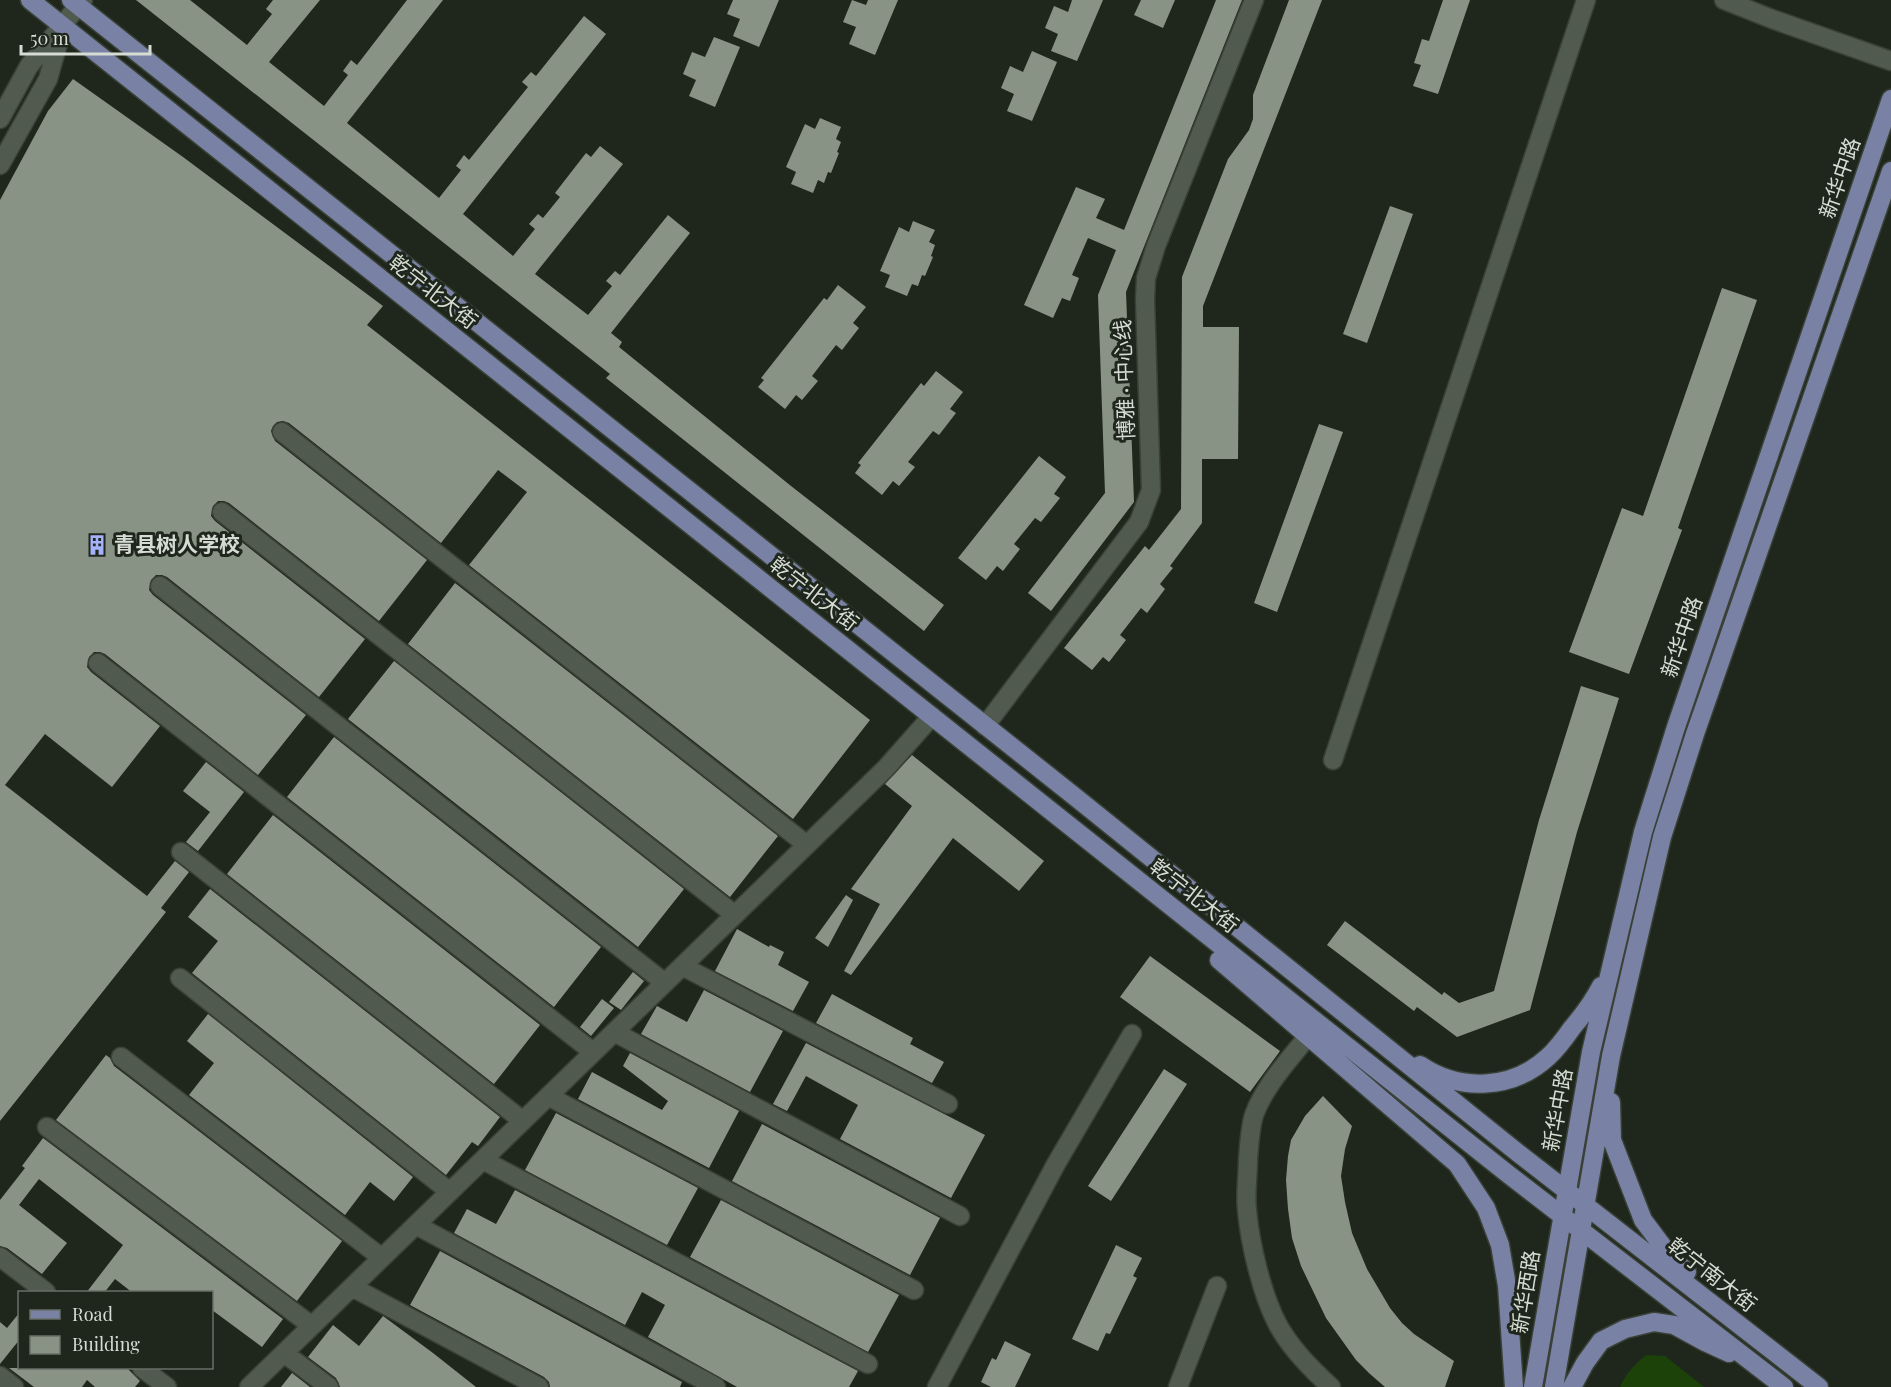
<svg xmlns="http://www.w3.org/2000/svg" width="1891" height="1387" font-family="'Playfair Display','Noto Sans SC',serif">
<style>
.green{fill:#1c4209}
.building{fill:#899385}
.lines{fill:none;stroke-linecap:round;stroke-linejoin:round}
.minor-casing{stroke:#394137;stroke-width:21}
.major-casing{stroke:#394137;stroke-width:21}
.minor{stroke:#515a4e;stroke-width:18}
.major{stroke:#7982a4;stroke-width:18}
.labels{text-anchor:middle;stroke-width:6;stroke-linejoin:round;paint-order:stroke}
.street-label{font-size:21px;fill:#d6dcd4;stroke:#1f271c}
.poi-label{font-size:21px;font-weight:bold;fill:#d6dcd4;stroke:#1f271c;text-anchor:start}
</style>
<rect width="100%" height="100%" fill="#1f271c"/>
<!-- green -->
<path class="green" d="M1646,1355L1665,1356L1704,1387H1620C1626,1373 1635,1364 1646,1355Z"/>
<!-- building -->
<path class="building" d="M136,0H190L247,45L272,14L266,9L273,0H320L269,62L324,106L348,75L343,71L351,60L357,65L407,0H443L347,123L439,198L461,170L456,166L464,155L469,160L528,87L522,82L531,72L536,76L584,16L606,34L463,214L513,256L535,229L529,224L538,214L543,218L560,197L555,193L586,153L591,157L600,146L623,164L535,274L588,315L612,286L606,281L615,271L620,275L668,215L690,233L611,333L622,342L619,347L791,486L944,605L924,631L606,378L610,374Z
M733,0H779L759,47L733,36L740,19L727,14Z
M852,0L866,5L868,0H898L875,55L849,44L856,27L843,22Z
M1072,0H1103L1077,61L1051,51L1058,34L1045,28L1054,6L1068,12Z
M1141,0H1175L1163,28L1134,15Z
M1216,0H1242L1126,292L1134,502L1051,611L1028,593L1105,493L1098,295L1116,250L1088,238L1072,275L1079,278L1070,301L1062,298L1053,318L1024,305L1076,187L1105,199L1096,218L1124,230Z
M1289,0H1322L1203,306V327H1239L1238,459H1202V523L1170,566L1173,568L1160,584L1165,589L1147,613L1141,608L1120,635L1126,640L1109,662L1103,657L1092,670L1064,648L1145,546L1149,550L1181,509L1182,277L1228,159L1249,130L1253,119V95Z
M1443,0H1470L1438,94L1413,86L1421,65L1414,63L1422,39L1429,41Z
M714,37L740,47L715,107L689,96L696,80L683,74L692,52L705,57Z
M1032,51L1057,62L1032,121L1007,111L1014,94L1001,88L1010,66L1023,72Z
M73,79L183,157L383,306L367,325L870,720L793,819L469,565L527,492L498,470L441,543L289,423L283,421L277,422L273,426L271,431L275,441L427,560L379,621L229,503L224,501H218L213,506L211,516L215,521L365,639L319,697L167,577L162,575H156L151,580L149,590L153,595L306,715L258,775L105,654L100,652H94L89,657L87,667L91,672L160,726L112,787L45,734L5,785L147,896L175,861L189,872L161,908L166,912L0,1121V200L48,111Z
M820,118L841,127L836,139L841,142L837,152L839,153L831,173L828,172L824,183L818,180L813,193L791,184L796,172L786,167L805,124L815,129Z
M1390,206L1413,214L1367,343L1343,334Z
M913,221L935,230L929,242L935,245L931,256L933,257L925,276L922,275L918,286L912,284L907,296L885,287L890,275L880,271L899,227L909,232Z
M838,285L866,307L853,323L859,328L842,350L836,345L812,376L818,381L802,400L796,395L785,409L758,387L764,380L761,378L824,298L827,300Z
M1722,288L1757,300L1678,528L1682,530L1629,674L1569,652L1622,508L1643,516Z
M936,371L963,392L950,409L956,413L939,435L933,431L908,462L915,467L899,486L893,481L882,495L855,473L861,465L858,463L921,383L924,386Z
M1319,424L1343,432L1277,612L1254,603Z
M1039,456L1066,477L1054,494L1060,498L1041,522L1035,518L1014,544L1020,549L1003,571L997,566L986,580L958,558Z
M455,583L778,836L730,897L408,644Z
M394,661L684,889L638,947L348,719Z
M1581,686L1619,698L1577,832L1530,1010L1457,1037L1417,1007L1414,1011L1327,945L1345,921L1442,995L1444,992L1459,1003L1494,991L1539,820Z
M334,737L601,947L554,1007L287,797Z
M912,755L1044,861L1019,891L953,838L851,975L844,971L880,904L851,889L912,806L885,784Z
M206,762L244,792L198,851L186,842L210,812L183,791Z
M273,815L540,1025L494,1084L227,874Z
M210,889L500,1117L478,1146L472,1142L446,1175L192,973L218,941L188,917Z
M846,895L853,900L828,947L815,938Z
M737,929L769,947L770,945L784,952L778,965L809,982L793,1011L715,971Z
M1150,956L1280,1051L1250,1092L1120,997Z
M633,972L644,981L621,1010L609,1002Z
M704,990L783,1031L750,1092L641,1034L657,1006L687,1022Z
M832,994L913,1038L910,1044L944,1062L932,1083L816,1023Z
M602,999L614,1008L591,1036L580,1027Z
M208,1014L413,1177L394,1201L370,1182L345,1215L189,1095L214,1063L187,1041Z
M806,1043L985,1135L951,1198L840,1139L858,1105L806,1076L787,1111L773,1104Z
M630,1053L739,1111L709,1168L578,1099L592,1072L662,1110L668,1101L623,1066Z
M106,1055L110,1058L114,1066L342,1241L297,1301L56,1120Z
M1164,1069L1187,1084L1111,1201L1088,1186Z
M1323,1096L1352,1126L1345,1149L1341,1176L1345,1202L1352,1233L1367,1269L1390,1308L1402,1323L1414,1334L1454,1361L1445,1387H1385L1370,1374L1356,1360L1326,1318L1301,1266L1292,1238L1288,1209L1286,1180L1288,1156L1291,1140L1305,1116Z
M556,1113L698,1188L667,1245L525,1170Z
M762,1124L940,1218L910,1275L732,1181Z
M43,1138L283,1319L262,1347L212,1310V1293H133L115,1279L104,1293H86L123,1245L39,1179L19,1205L67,1243L42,1274L7,1248L0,1246V1200L25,1168L22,1166Z
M515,1190L858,1371L849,1387H737L648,1337L665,1305L642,1292L625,1325L454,1233L467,1209L496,1224Z
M721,1200L899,1295L868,1352L690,1257Z
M1116,1245L1142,1258L1133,1276L1137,1278L1110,1334L1106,1333L1098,1351L1072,1339Z
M440,1251L682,1382L680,1387H550L549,1382L544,1377L410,1305Z
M20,1312V1339L0,1364V1322L7,1328Z
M383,1316L433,1353L476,1387H340L336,1378L308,1357L333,1325L359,1346Z
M1005,1341L1031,1354L1015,1387H991L981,1382L992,1358L996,1360Z
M9,1368H127L140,1381L135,1387H95L87,1380L82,1387H34Z
M292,1373L310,1387H281Z"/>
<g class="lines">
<!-- minor casing -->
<g class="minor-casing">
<path id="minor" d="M1724,0L1772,19L1891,61
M0,119L29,66L83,0
M0,165L48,79L63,26
M282,432L807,845
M222,512L735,915
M160,586L665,983
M98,663L593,1052
M985,726L1139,522L1151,490L1145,299L1146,278L1156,246L1254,0
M1333,760L1586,0
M181,852L523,1121
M682,966L948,1104
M180,978L450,1192
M614,1032L960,1216
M1308,1036C1289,1060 1265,1085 1254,1115C1250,1128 1249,1146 1248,1160C1248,1176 1245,1194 1247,1210C1250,1244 1262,1295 1278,1325C1291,1349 1311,1369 1331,1387
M121,1057L382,1258
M548,1096L914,1290
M47,1127L312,1326
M483,1160L868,1364
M416,1225L716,1387
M0,1257L46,1292
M352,1287L539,1387
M284,1353L329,1387
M142,1368L167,1387
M0,1376L14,1387
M249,1387L886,768L932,716
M937,1387L1056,1164L1132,1034
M1178,1387L1217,1286"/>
</g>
<!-- major casing -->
<g class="major-casing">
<path id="major" d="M30,0L1508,1174L1784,1387
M71,0L1074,796L1518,1153L1819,1387
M1219,960L1457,1164L1486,1208L1500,1245L1507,1286L1514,1387
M1420,1065C1460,1092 1512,1090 1548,1057C1557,1049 1565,1038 1572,1028C1583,1015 1593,1002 1601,986
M1611,1102L1612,1140L1643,1220L1670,1256L1687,1272
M1533,1387L1591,1052L1643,832L1676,727L1891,99
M1554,1387L1611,1056L1662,837L1695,734L1891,171
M1572,1387L1585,1363L1601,1341L1625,1329L1654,1322L1674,1325L1705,1342L1729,1353"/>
</g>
<!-- minor -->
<use href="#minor" class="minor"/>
<!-- major -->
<use href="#major" class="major"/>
</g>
<!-- icons -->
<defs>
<g id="building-bare" transform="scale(1.62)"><path d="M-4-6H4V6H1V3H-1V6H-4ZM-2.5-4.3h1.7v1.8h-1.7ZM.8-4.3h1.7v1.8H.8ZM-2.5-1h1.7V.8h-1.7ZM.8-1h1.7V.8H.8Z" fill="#a6b1fc" stroke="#1f271c" stroke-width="2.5" paint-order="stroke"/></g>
</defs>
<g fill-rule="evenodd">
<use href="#building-bare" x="97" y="545"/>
</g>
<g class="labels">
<!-- street labels -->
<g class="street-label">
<text transform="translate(1840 178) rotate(-71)" y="7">新华中路</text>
<text transform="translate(433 292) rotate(38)" y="7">乾宁北大街</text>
<text transform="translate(1125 380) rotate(-92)" y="7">博雅 · 中心线</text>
<text transform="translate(814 594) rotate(38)" y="7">乾宁北大街</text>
<text transform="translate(1682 637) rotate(-71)" y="7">新华中路</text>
<text transform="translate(1194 896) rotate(38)" y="7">乾宁北大街</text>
<text transform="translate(1558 1110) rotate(-80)" y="7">新华中路</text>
<text transform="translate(1712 1275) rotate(38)" y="7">乾宁南大街</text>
<text transform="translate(1526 1292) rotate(-81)" y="7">新华西路</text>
</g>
<!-- poi labels -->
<g class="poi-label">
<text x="114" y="552">青县树人学校</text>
</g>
</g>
<!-- legend -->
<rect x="18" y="1291" width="195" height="78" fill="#1f271c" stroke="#686f66" stroke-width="1.5"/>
<rect x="30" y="1310" width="30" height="9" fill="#7982a4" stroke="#686f66" stroke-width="1.5"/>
<text x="72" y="1321" font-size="18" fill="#d6dcd4">Road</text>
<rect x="30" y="1336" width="30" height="18" fill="#899385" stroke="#686f66" stroke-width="1.5"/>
<text x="72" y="1351" font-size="18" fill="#d6dcd4">Building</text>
<!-- scale -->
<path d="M21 45v9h129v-9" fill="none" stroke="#d6dcd4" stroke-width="3"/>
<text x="30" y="45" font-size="18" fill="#d6dcd4" stroke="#1f271c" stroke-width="4.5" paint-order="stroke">50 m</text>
</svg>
